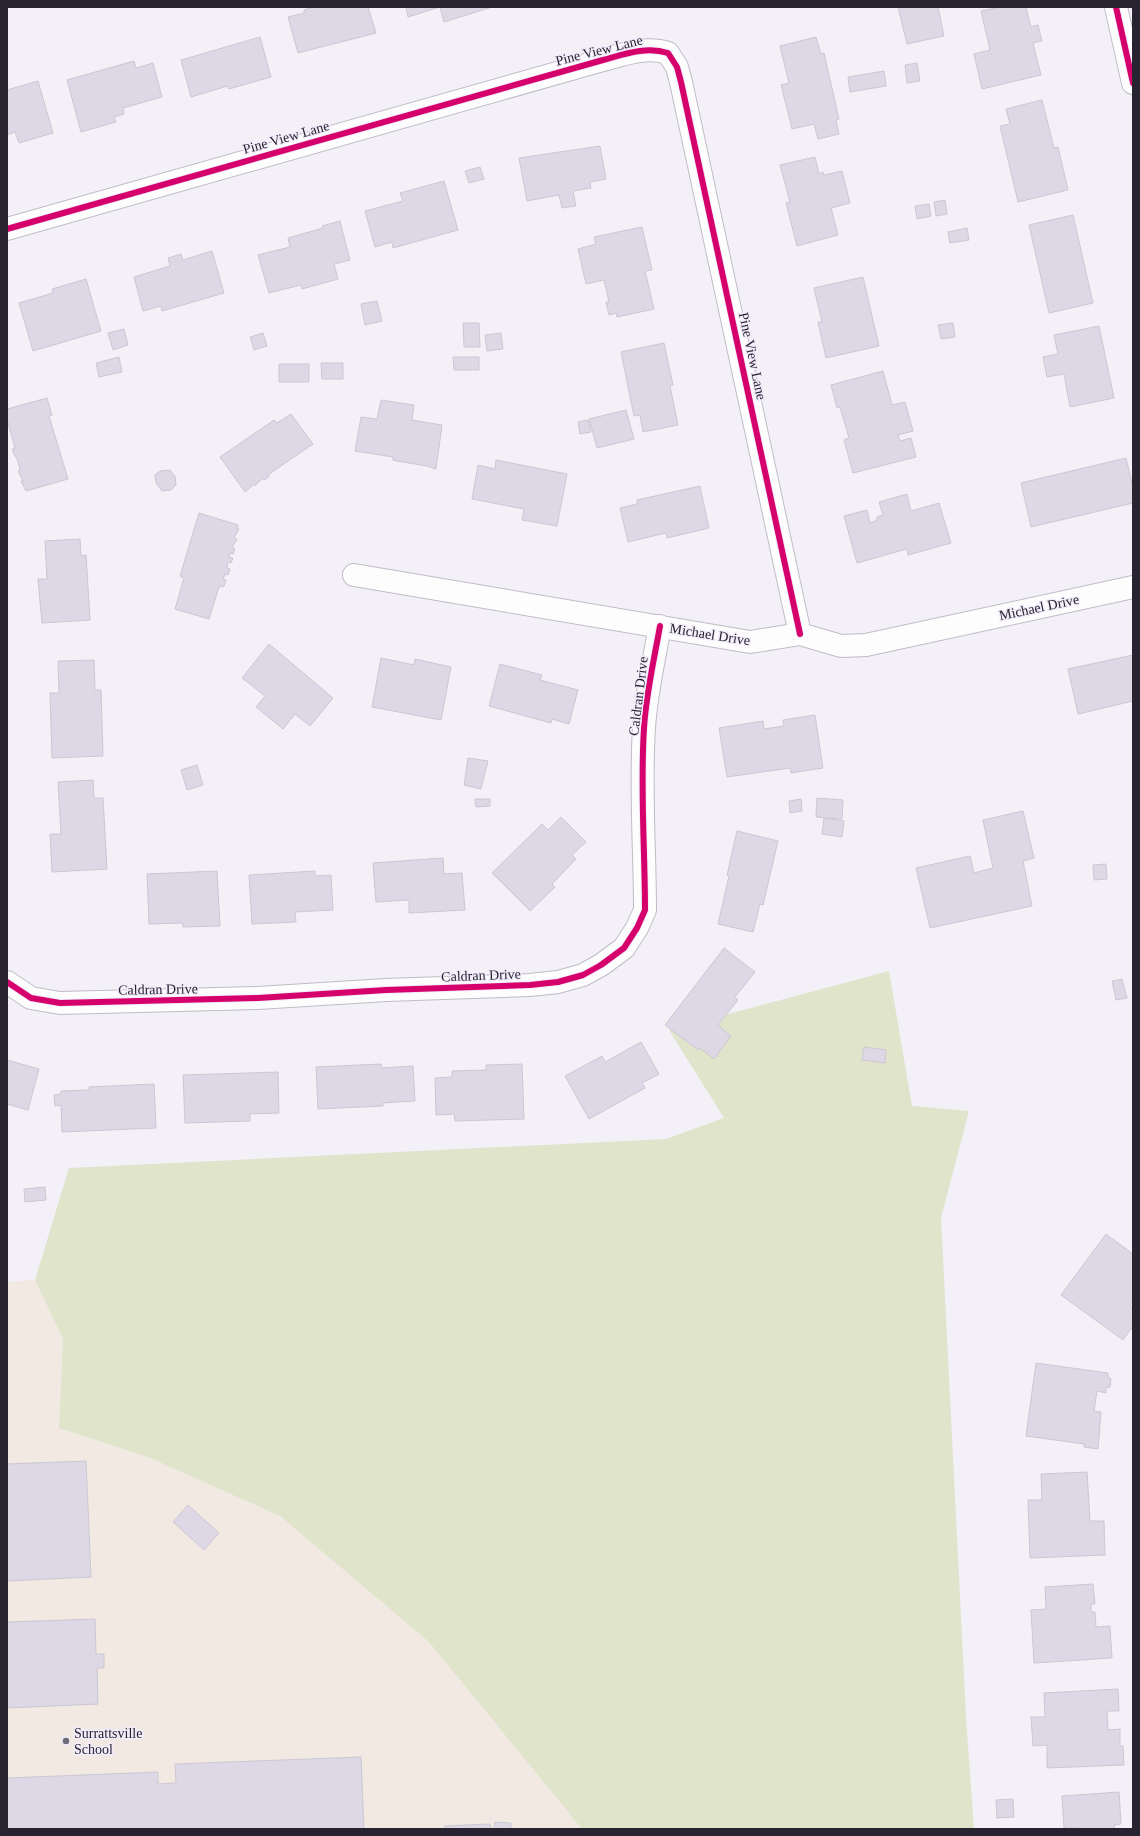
<svg xmlns="http://www.w3.org/2000/svg" width="1140" height="1836" font-family="'Times New Roman',serif">
<style>
.education{fill:#f1e9e2}
.green{fill:#dfe4cb}
.building{fill:#ddd7e6;stroke:#cbc8d2}
.lines{fill:none;stroke-linecap:round;stroke-linejoin:round}
.street-casing{stroke:#c0bcc6;stroke-width:24}
.street{stroke:#fdfdfe;stroke-width:22}
.cycleway-casing{stroke:#f2ecfb;stroke-width:8}
.cycleway{stroke:#d6006c;stroke-width:6}
.poi-dot{fill:#6f6b76;stroke:#f2ecfb;stroke-width:1.5}
.labels{text-anchor:middle;stroke-width:3;stroke-linejoin:round;paint-order:stroke}
.street-label{font-size:14px;fill:#282330;stroke:#f2ecfb}
.poi-label{font-size:14px;fill:#282330;stroke:#f2ecfb;text-anchor:start}
</style>
<rect width="100%" height="100%" fill="#f3f0f8"/>
<!-- education -->
<path class="education" d="M35,1280L63,1339L59,1428L148,1457L280,1516L429,1642L582,1829H7V1282Z"/>
<!-- green -->
<path class="green" d="M889,971L912,1106L969,1111L941,1218L966,1717L974,1829H582L429,1642L280,1516L148,1457L59,1428L63,1339L35,1280L69,1168L666,1139L724,1118L669,1030Z"/>
<!-- building -->
<path class="building" d="M314,7H368L376,33L298,53L288,17L304,13V10Z
M406,7H492L444,22L440,7L408,17Z
M898,7H938L944,36L907,44Z
M1000,7H1026L1031,27L1038,25L1042,41L1033,43L1041,75L982,89L974,54L990,50L981,11Z
M260,37L271,77L229,89L228,86L191,97L181,60Z
M816,37L821,54L824,53L839,119L836,120L839,134L818,139L814,124L792,129L781,85L789,83L780,46Z
M134,61L136,68L153,63L162,97L123,108L124,114L114,117L116,122L81,132L67,80Z
M917,63L920,81L907,83L905,65Z
M884,71L886,86L850,92L848,77Z
M38,81L53,133L19,143L15,132L7,135V90Z
M1042,100L1054,148L1058,147L1068,190L1018,202L1000,126L1010,124L1006,109Z
M600,146L606,179L590,182L591,188L573,191L576,206L562,208L559,195L527,201L519,158Z
M815,157L819,174L823,172L824,175L842,171L850,203L831,208L838,235L797,246L786,203L790,202L780,165Z
M480,167L484,179L469,183L465,171Z
M444,181L458,230L393,248L392,242L375,247L365,211L403,201L400,193Z
M945,200L947,214L936,216L934,202Z
M929,204L931,216L917,219L915,206Z
M1073,215L1093,303L1049,313L1029,225Z
M340,221L350,260L334,264L338,279L302,289L301,285L269,293L258,255L290,247L288,238L323,228L322,226Z
M642,227L652,270L645,271L654,309L617,317L616,313L609,315L606,302H609L604,280L586,284L578,249L596,244L594,237Z
M967,228L969,240L950,243L948,232Z
M212,251L224,293L162,311L161,306L143,311L134,277L170,266L168,258L181,254L183,260Z
M863,277L879,346L826,358L818,322H822L814,288Z
M86,279L101,331L33,351L19,303L53,293L52,289Z
M377,301L382,321L365,325L361,304Z
M463,323H479L480,347H464Z
M953,323L955,337L941,339L938,325Z
M1099,326L1114,398L1070,407L1064,374L1047,377L1043,357L1058,354L1054,335Z
M124,329L128,345L113,350L108,333Z
M263,333L267,346L254,350L250,337Z
M501,333L503,349L487,351L485,335Z
M664,343L673,385L670,386L678,425L643,432L640,415L634,416L621,352Z
M119,357L122,372L99,377L96,363Z
M453,357H479V370H454Z
M321,363H343V379H322Z
M279,364H309V382H279Z
M883,371L892,405L905,402L913,431L898,435L900,441L911,438L916,457L853,473L844,440L849,438L840,407L837,408L831,385Z
M47,398L52,415L49,416L68,479L26,491L21,481H23L18,471L20,470L18,461L13,452V448H15L7,419V409Z
M381,400L414,405L412,420L442,425L436,469L427,466L397,461L393,460V457L355,451L361,417L377,419Z
M626,410L634,439L597,448L589,419Z
M291,414L313,444L268,475L269,477L264,480L263,478L255,486L254,484L245,492L220,457L274,420L277,423Z
M588,420L591,432L580,434L578,422Z
M1126,458L1133,487V503L1031,527L1021,483Z
M496,460L567,474L557,526L522,520L524,509L472,499L478,465L495,469Z
M170,470L175,476L176,485L171,490L162,491L156,483L155,475L160,471Z
M700,486L709,528L667,538L666,533L628,542L620,508L637,504V500Z
M907,494L911,511L939,503L951,543L908,555L907,549L857,563L844,516L867,510L870,523L877,520V517L883,515L879,502Z
M199,513L238,525L237,529H239L234,538L237,539L232,548L235,549L233,554L230,553L229,557L233,558L231,563L228,562L227,568L230,569L228,575L225,574L223,579L226,580L224,586L219,587L209,619L175,609L184,578L180,576Z
M80,539L81,556L86,555L90,620L42,623L38,579H47L45,541Z
M269,644L333,698L310,726L295,714L283,729L256,707L265,696L242,678Z
M1133,655V701L1078,714L1068,669Z
M381,658L414,665L415,659L451,667L441,720L372,707Z
M94,660L95,690H101L103,756L52,758L50,693H59L58,661Z
M500,664L542,675L540,680L578,690L569,724L552,719L551,723L489,706Z
M815,715L823,768L791,773L790,768L727,777L719,728L763,721L764,729L784,726L783,720Z
M468,758L488,761L481,789L464,785Z
M197,765L203,785L187,790L181,770Z
M93,780L94,798H103L107,869L52,872L50,834H61L58,782Z
M817,798L843,800L842,819L816,817Z
M475,799H490V806L476,807Z
M801,799L802,811L790,813L789,801Z
M1023,811L1034,858L1023,861L1032,906L930,928L916,868L970,856L974,873L993,868L983,820Z
M561,817L586,842L572,855L576,859L552,884L555,887L530,911L492,873L542,824L548,830Z
M824,818L844,821L842,837L822,834Z
M737,831L778,841L763,905L760,904L753,932L718,924L729,876L727,875Z
M443,858L444,874L462,873L465,910L409,913V900L376,902L373,863Z
M1106,864L1107,879L1094,880L1093,865Z
M217,871L220,926L183,927V923L149,924L147,874Z
M315,871V876L331,875L333,910L295,912L296,922L252,924L249,875Z
M724,948L755,972L735,997L738,1000L718,1025L731,1036L714,1059L700,1048L698,1050L665,1025Z
M1122,979L1127,998L1116,1000L1112,981Z
M641,1042L659,1074L642,1083L645,1088L589,1119L565,1076L602,1056L605,1062Z
M864,1047L886,1050L885,1063L862,1060Z
M7,1060L39,1069L28,1110L7,1104Z
M381,1064L382,1068L413,1066L415,1101L383,1103V1106L318,1109L316,1067Z
M522,1064L524,1119L455,1121L454,1114L436,1115L435,1078L452,1077V1071L486,1070V1065Z
M278,1072L279,1113L250,1114V1121L185,1123L183,1075Z
M154,1084L156,1128L62,1132L61,1105L55,1106L54,1095L61,1094V1091L89,1090V1087Z
M45,1187L46,1200L25,1202L24,1189Z
M1106,1234L1133,1254V1301L1130,1305L1133,1308V1326L1123,1340L1061,1295Z
M1036,1363L1108,1373V1377L1111,1379L1110,1387L1106,1388V1393L1097,1391L1094,1411L1101,1412L1098,1449L1084,1447V1444L1026,1436Z
M86,1461L91,1577L7,1581V1464Z
M1087,1472L1090,1521H1104L1105,1555L1030,1558L1028,1500H1042L1041,1474Z
M188,1505L219,1533L204,1550L173,1522Z
M1093,1584L1095,1604H1091V1612H1095L1096,1627L1110,1626L1112,1658L1034,1663L1031,1610L1046,1609L1045,1587Z
M95,1619L96,1654H104V1668H97L98,1704L7,1708V1622Z
M1118,1689L1119,1711H1107L1108,1730L1120,1729V1746H1123L1124,1765L1047,1768V1745L1033,1746L1031,1717H1045L1044,1693Z
M361,1757L364,1829H7V1778L158,1772V1784L176,1783L175,1764Z
M1119,1792L1121,1824L1114,1825L1115,1829L1064,1828L1062,1796Z
M1013,1799L1014,1817L997,1818L996,1800Z
M495,1822L511,1823V1829H494Z
M490,1824L491,1829H445V1826Z"/>
<g class="lines">
<!-- street casing -->
<g class="street-casing">
<path id="street" d="M1116,7L1133,83
M7,229L603,60C625,54 646,46 668,53L677,67L681,82L800,634
M354,575L750,642L800,634L841,646L866,645L1133,587
M7,982L31,998L60,1003L258,998L386,990L530,985L558,982L583,975L601,965L624,948L637,928L645,910C645,850 640,789 644,728C646,694 654,660 660,626"/>
</g>
<!-- street -->
<use href="#street" class="street"/>
<!-- cycleway casing -->
<g class="cycleway-casing">
<path id="cycleway" d="M1116,7L1133,83
M7,229L603,60C625,54 646,46 668,53L677,67L681,82L800,634
M7,982L31,998L60,1003L258,998L386,990L530,985L558,982L583,975L601,965L624,948L637,928L645,910C645,850 640,789 644,728C646,694 654,660 660,626"/>
</g>
<!-- cycleway -->
<use href="#cycleway" class="cycleway"/>
</g>
<!-- markers -->
<circle class="poi-dot" cx="66" cy="1741" r="4"/>
<g class="labels">
<!-- street labels -->
<g class="street-label">
<text transform="translate(599 50) rotate(-14)" y="5">Pine View Lane</text>
<text transform="translate(286 137) rotate(-16)" y="5">Pine View Lane</text>
<text transform="translate(753 356) rotate(78)" y="5">Pine View Lane</text>
<text transform="translate(1039 607) rotate(-12)" y="5">Michael Drive</text>
<text transform="translate(710 634) rotate(9)" y="5">Michael Drive</text>
<text transform="translate(638 696) rotate(-83)" y="5">Caldran Drive</text>
<text transform="translate(481 975) rotate(-2)" y="5">Caldran Drive</text>
<text transform="translate(158 989) rotate(-1)" y="5">Caldran Drive</text>
</g>
<!-- poi labels -->
<g class="poi-label">
<text x="74" y="1738">Surrattsville<tspan x="74" dy="16">School</tspan></text>
</g>
</g>
<!-- border -->
<rect width="1140" height="1836" fill="none" stroke="#282330" stroke-width="16"/>
</svg>
